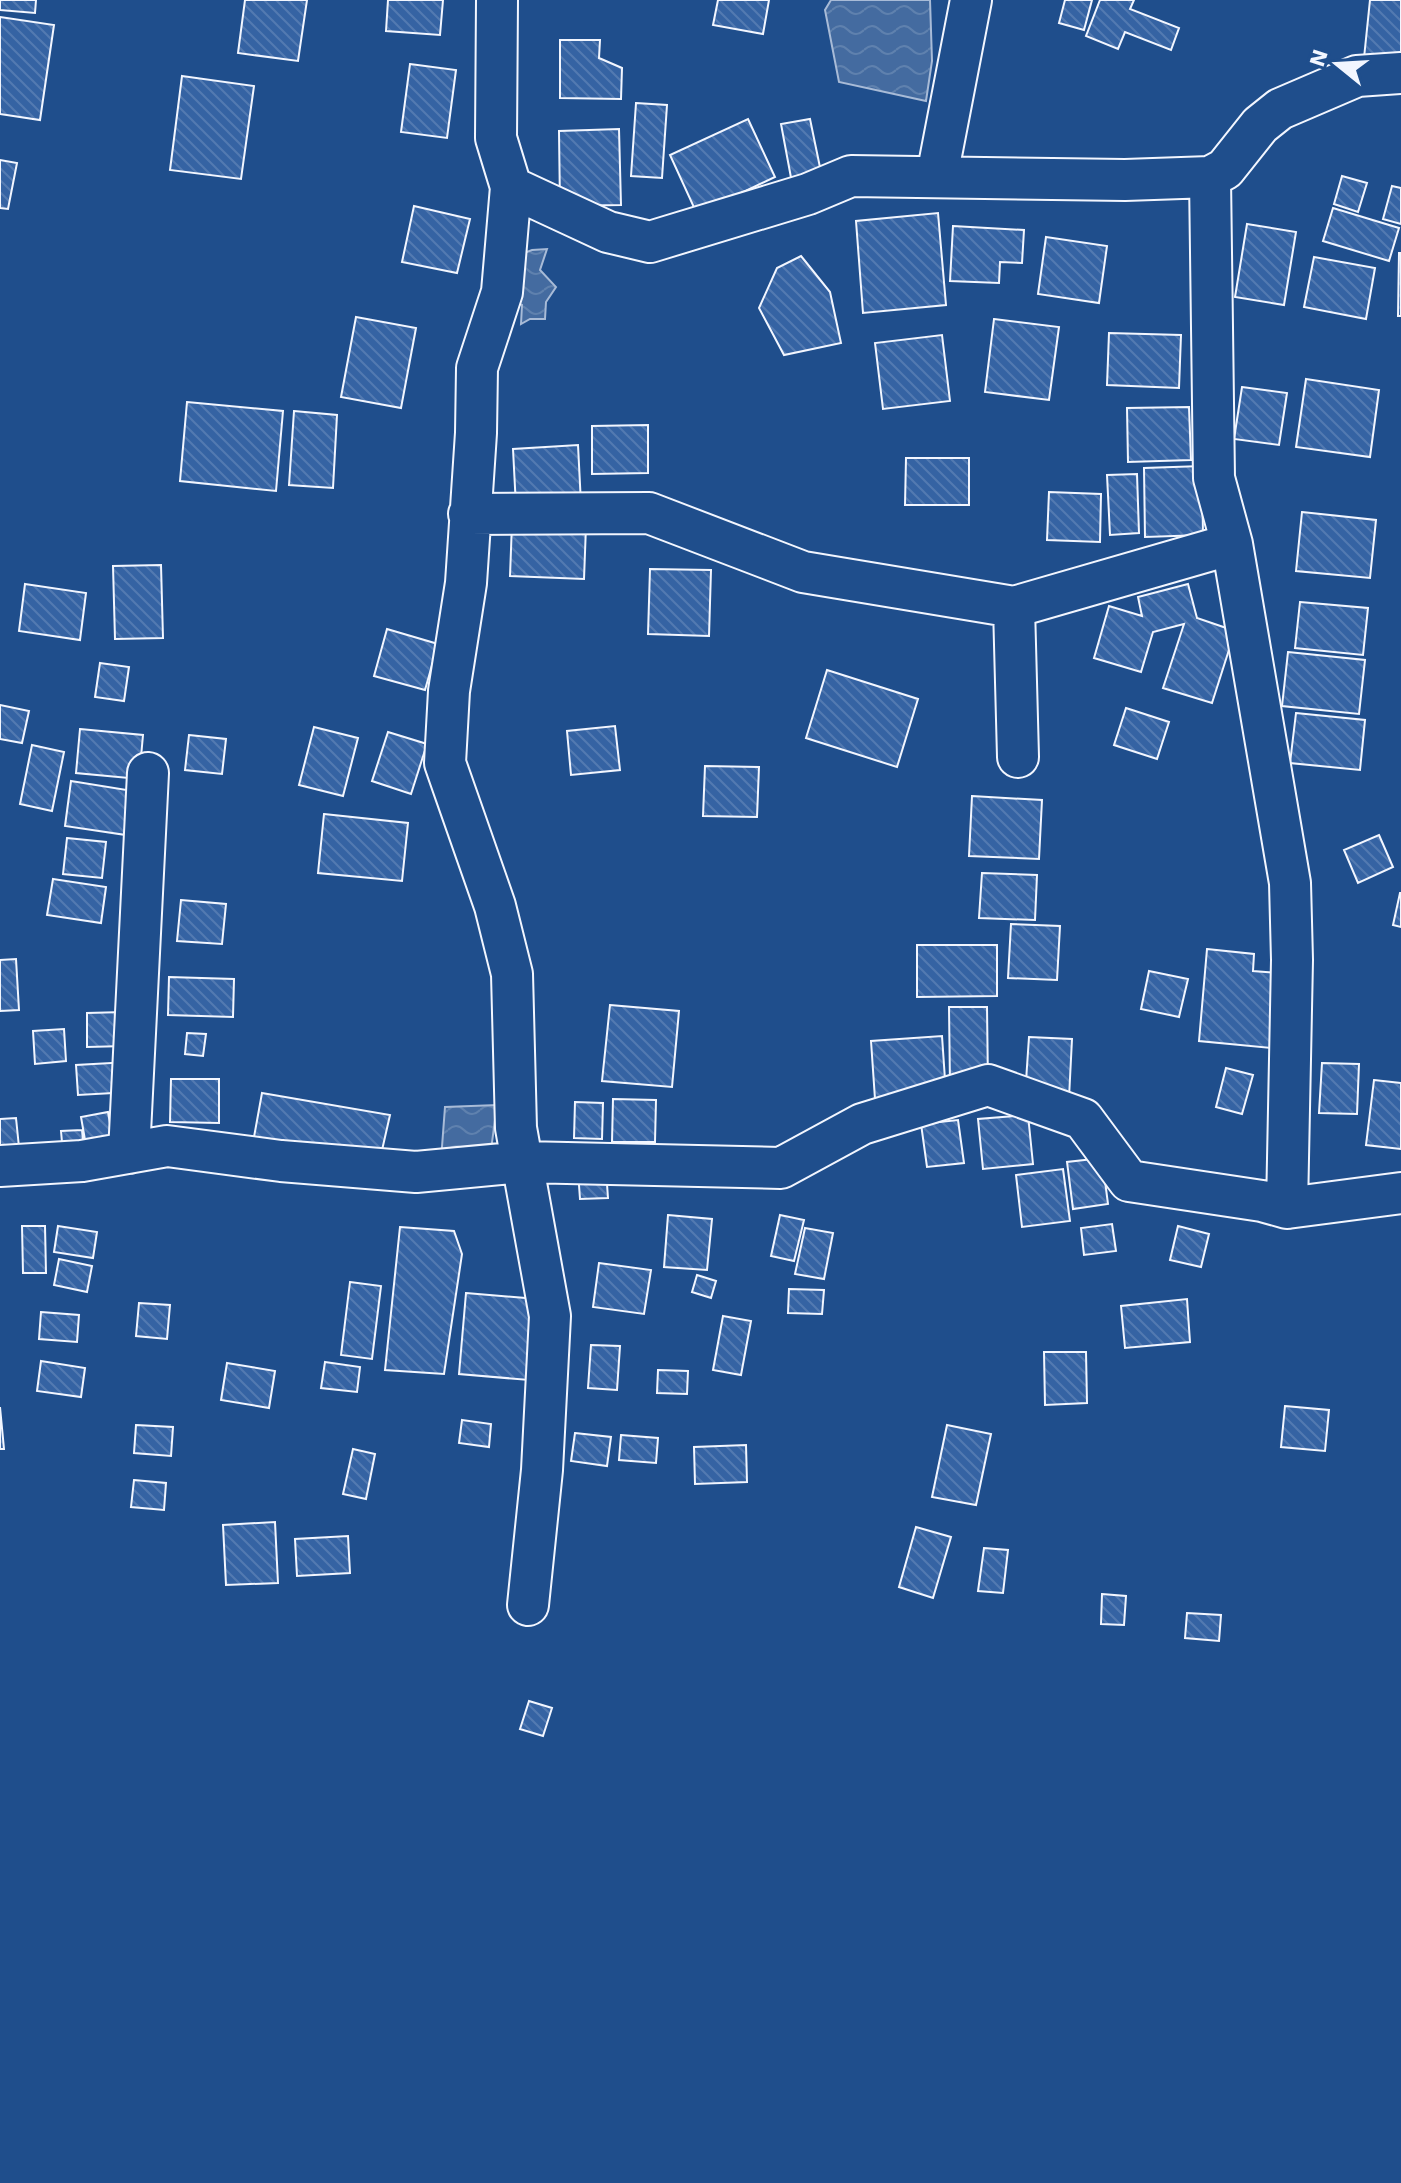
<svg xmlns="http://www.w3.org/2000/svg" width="1401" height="2183" font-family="'Work Sans',sans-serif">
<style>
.water{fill:url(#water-waves);stroke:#a8bbd7;stroke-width:2}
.building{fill:url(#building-back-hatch);stroke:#f2f6ff;stroke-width:2}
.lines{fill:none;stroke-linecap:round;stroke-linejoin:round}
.minor-casing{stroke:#f2f6ff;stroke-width:44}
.minor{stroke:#1f4e8c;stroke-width:40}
</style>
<defs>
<pattern id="water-waves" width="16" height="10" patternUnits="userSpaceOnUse" patternTransform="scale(2)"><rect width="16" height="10" fill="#446ba0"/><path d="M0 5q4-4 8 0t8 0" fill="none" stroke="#5f81ae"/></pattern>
<pattern id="building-back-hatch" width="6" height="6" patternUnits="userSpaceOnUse" patternTransform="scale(2)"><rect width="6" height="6" fill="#3563a3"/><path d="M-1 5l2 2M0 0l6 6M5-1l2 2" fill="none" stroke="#537ab1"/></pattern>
</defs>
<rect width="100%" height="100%" fill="#1f4e8c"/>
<!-- water -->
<path class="water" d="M831,0H930L932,61L926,101L839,82L825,10Z
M547,249L540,270L556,287L546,302L545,319H530L521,324L522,305L508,300L511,258L532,250Z
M497,1105L491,1150L441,1160L445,1107Z"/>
<!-- building -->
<path class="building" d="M0,0H36L35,13L0,10Z
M245,0H307L298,61L238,53Z
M388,0H443L440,35L386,31Z
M718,0H769L763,34L713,25Z
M1065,0H1092L1084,30L1059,23Z
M1100,0H1134L1130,9L1179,28L1171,50L1125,32L1118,49L1086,36Z
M1370,0H1401V61L1364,58Z
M0,17L54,25L40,120L0,114Z
M560,40H600L599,58L622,68L621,99L560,98Z
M410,64L456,70L447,138L401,132Z
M182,76L254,86L241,179L170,170Z
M636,103L667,105L662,178L631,176Z
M748,119L775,177L697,214L670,155Z
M810,119L822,177L792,183L781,124Z
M619,129L621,205L560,206L559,131Z
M0,160L17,163L8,209L0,208Z
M1342,176L1367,183L1358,212L1334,204Z
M1392,186L1401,188V224L1383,219Z
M414,206L470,219L457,273L402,262Z
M1333,208L1399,228L1389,261L1323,241Z
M938,213L946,305L863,313L856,221Z
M1247,224L1296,232L1284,305L1235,297Z
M953,226L1024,230L1022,263L1000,262L999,283L950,281Z
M1046,237L1107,246L1099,303L1038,294Z
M1399,253H1401V316H1398Z
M801,256L830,292L841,343L784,355L759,308L777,268Z
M1314,257L1375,268L1366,319L1304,307Z
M356,317L416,328L401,408L341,397Z
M994,319L1059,327L1049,400L985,392Z
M1109,333L1181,335L1179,388L1107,385Z
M942,335L950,401L883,409L875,343Z
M1306,379L1379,390L1370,457L1296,447Z
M1242,387L1287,393L1279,445L1234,439Z
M187,402L283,411L276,491L180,481Z
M1189,407L1191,460L1128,462L1127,408Z
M294,411L337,415L333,488L289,485Z
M648,425V473L592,474V426Z
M578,445L581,504L516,507L513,449Z
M906,458H969V505H905Z
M1202,466L1203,535L1145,537L1144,468Z
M1137,474L1139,533L1110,535L1107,475Z
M1049,492L1101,494L1100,542L1047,540Z
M1302,512L1376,520L1370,578L1296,571Z
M512,523L586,526L584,579L510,576Z
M161,565L163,638L115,639L113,566Z
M650,569L711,570L709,636L648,634Z
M25,584L86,593L80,640L19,631Z
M1188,584L1197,618L1235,631L1212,703L1163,688L1184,624L1153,632L1141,672L1094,658L1109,606L1142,616L1138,597Z
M1300,602L1368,608L1363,655L1295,648Z
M387,629L438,644L425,690L374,676Z
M1288,652L1365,660L1359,714L1282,706Z
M100,663L129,667L124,701L95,697Z
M827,670L918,699L897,767L806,738Z
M0,705L29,711L22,743L0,739Z
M1126,708L1169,722L1157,759L1114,745Z
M1296,713L1365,720L1360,770L1290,763Z
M615,726L620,770L571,775L567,731Z
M314,727L358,738L343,796L299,785Z
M80,729L143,735L139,779L76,773Z
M388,732L427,744L411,794L372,781Z
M189,735L226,739L222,774L185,770Z
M32,745L64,752L52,811L20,804Z
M705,766L759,767L757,817L703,816Z
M71,781L133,791L126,835L65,826Z
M972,796L1042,800L1039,859L969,856Z
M324,814L408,823L402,881L318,873Z
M1379,835L1393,867L1358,883L1344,850Z
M67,838L106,842L102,878L63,874Z
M982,873L1037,875L1035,920L979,918Z
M53,879L106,887L101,923L47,915Z
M1400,893H1401V927L1393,925Z
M181,900L226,904L222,944L177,941Z
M1011,924L1060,926L1057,980L1008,978Z
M917,945H997V996L917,997Z
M1207,949L1254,954L1253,971L1278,973L1271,1048L1199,1041Z
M16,959L19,1010L0,1011V960Z
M1149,971L1188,979L1179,1017L1141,1009Z
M169,977L234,979L233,1017L168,1015Z
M610,1005L679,1011L672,1087L602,1081Z
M949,1007H987L988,1085H950Z
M124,1012L125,1046L87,1047V1013Z
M64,1029L66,1061L35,1064L33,1031Z
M187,1033L206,1034L203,1056L185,1054Z
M942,1036L946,1094L875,1099L871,1041Z
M1029,1037L1072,1039L1069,1098L1025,1096Z
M129,1062L131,1092L78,1095L76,1065Z
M1322,1063L1359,1064L1357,1114L1319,1113Z
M1226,1068L1253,1075L1242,1114L1216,1107Z
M171,1079H219V1123L170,1122Z
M1374,1080L1401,1083V1149L1366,1145Z
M262,1093L390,1115L380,1159L254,1137Z
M613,1099L656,1100L655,1142H612Z
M575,1102L603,1103L602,1139L574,1138Z
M108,1112L112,1135L85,1140L81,1117Z
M1028,1115L1033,1164L983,1169L978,1119Z
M16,1118L20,1157L0,1159V1119Z
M958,1120L964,1163L927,1167L921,1124Z
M82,1130L84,1152L63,1154L61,1131Z
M1102,1158L1108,1204L1073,1209L1067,1162Z
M1063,1169L1070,1221L1022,1227L1016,1175Z
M606,1170L608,1198L580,1199L578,1171Z
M668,1215L712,1219L707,1270L664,1267Z
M780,1215L804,1220L794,1261L771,1256Z
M1112,1224L1116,1251L1084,1255L1081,1228Z
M22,1226H45L46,1273H23Z
M58,1226L97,1232L93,1258L54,1252Z
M1178,1226L1209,1234L1201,1267L1170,1260Z
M400,1227L454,1231L462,1254L444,1374L385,1370Z
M805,1228L833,1233L824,1279L795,1274Z
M59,1259L92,1266L87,1292L54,1285Z
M599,1263L651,1270L644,1314L593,1307Z
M697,1275L716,1281L711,1298L692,1292Z
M350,1282L381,1286L372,1359L341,1355Z
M789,1289L824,1290L822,1314L788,1313Z
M466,1293L537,1299L529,1380L459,1374Z
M1187,1299L1190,1342L1125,1348L1121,1306Z
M139,1303L170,1305L167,1339L136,1336Z
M41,1312L79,1315L77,1342L39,1339Z
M723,1316L751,1321L741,1375L713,1370Z
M591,1345L620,1346L617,1390L588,1388Z
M1044,1352H1086L1087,1403L1045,1405Z
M41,1361L85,1368L81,1397L37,1391Z
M325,1362L360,1367L357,1392L321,1388Z
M227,1363L275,1371L269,1408L221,1400Z
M658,1370L688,1371L687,1394L657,1393Z
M1285,1406L1329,1410L1325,1451L1281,1447Z
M0,1407L4,1449H0Z
M462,1420L491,1424L489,1447L459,1443Z
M136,1425L173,1427L171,1456L134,1453Z
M947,1425L991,1434L976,1505L932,1497Z
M575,1433L611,1437L607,1466L571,1461Z
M621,1435L658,1438L656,1463L619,1460Z
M746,1445L747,1482L695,1484L694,1447Z
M353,1449L375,1454L366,1499L343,1494Z
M134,1480L166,1483L164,1510L131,1507Z
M275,1522L278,1583L226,1585L223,1525Z
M916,1527L951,1537L933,1598L899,1587Z
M348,1536L350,1573L297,1576L295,1539Z
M984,1548L1008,1550L1003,1593L978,1591Z
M1102,1594L1126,1596L1124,1625L1101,1624Z
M1187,1613L1221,1615L1219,1641L1185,1638Z
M529,1701L552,1708L543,1736L520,1729Z"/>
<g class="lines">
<!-- minor casing -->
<g class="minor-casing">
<path id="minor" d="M497,0L496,138L511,187L502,292L477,368L476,433L466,583L449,691L445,763L495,906L512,974L516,1128L550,1316L542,1470L528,1605
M937,176L971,0
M1210,177L1214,478L1232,544L1290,883L1292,960L1287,1208
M511,187L608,232L650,242L808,194L851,176L1125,180L1210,177L1225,169L1260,125L1280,109L1357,76L1401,73
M469,514L649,513L803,572L1014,607L1232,544
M1014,607L1018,757
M129,1153L148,773
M0,1166L82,1161L167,1146L281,1161L416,1172L523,1162L781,1168L862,1124L988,1085L1083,1119L1129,1181L1262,1201L1287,1208L1401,1193"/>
</g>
<!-- minor -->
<use href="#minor" class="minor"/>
</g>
<!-- north arrow -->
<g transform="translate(1337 64) rotate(288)" stroke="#1f4e8c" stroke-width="6" paint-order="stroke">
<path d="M0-6L14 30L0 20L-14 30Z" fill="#f2f6ff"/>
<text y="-12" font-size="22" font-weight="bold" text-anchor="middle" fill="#f2f6ff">N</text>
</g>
</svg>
